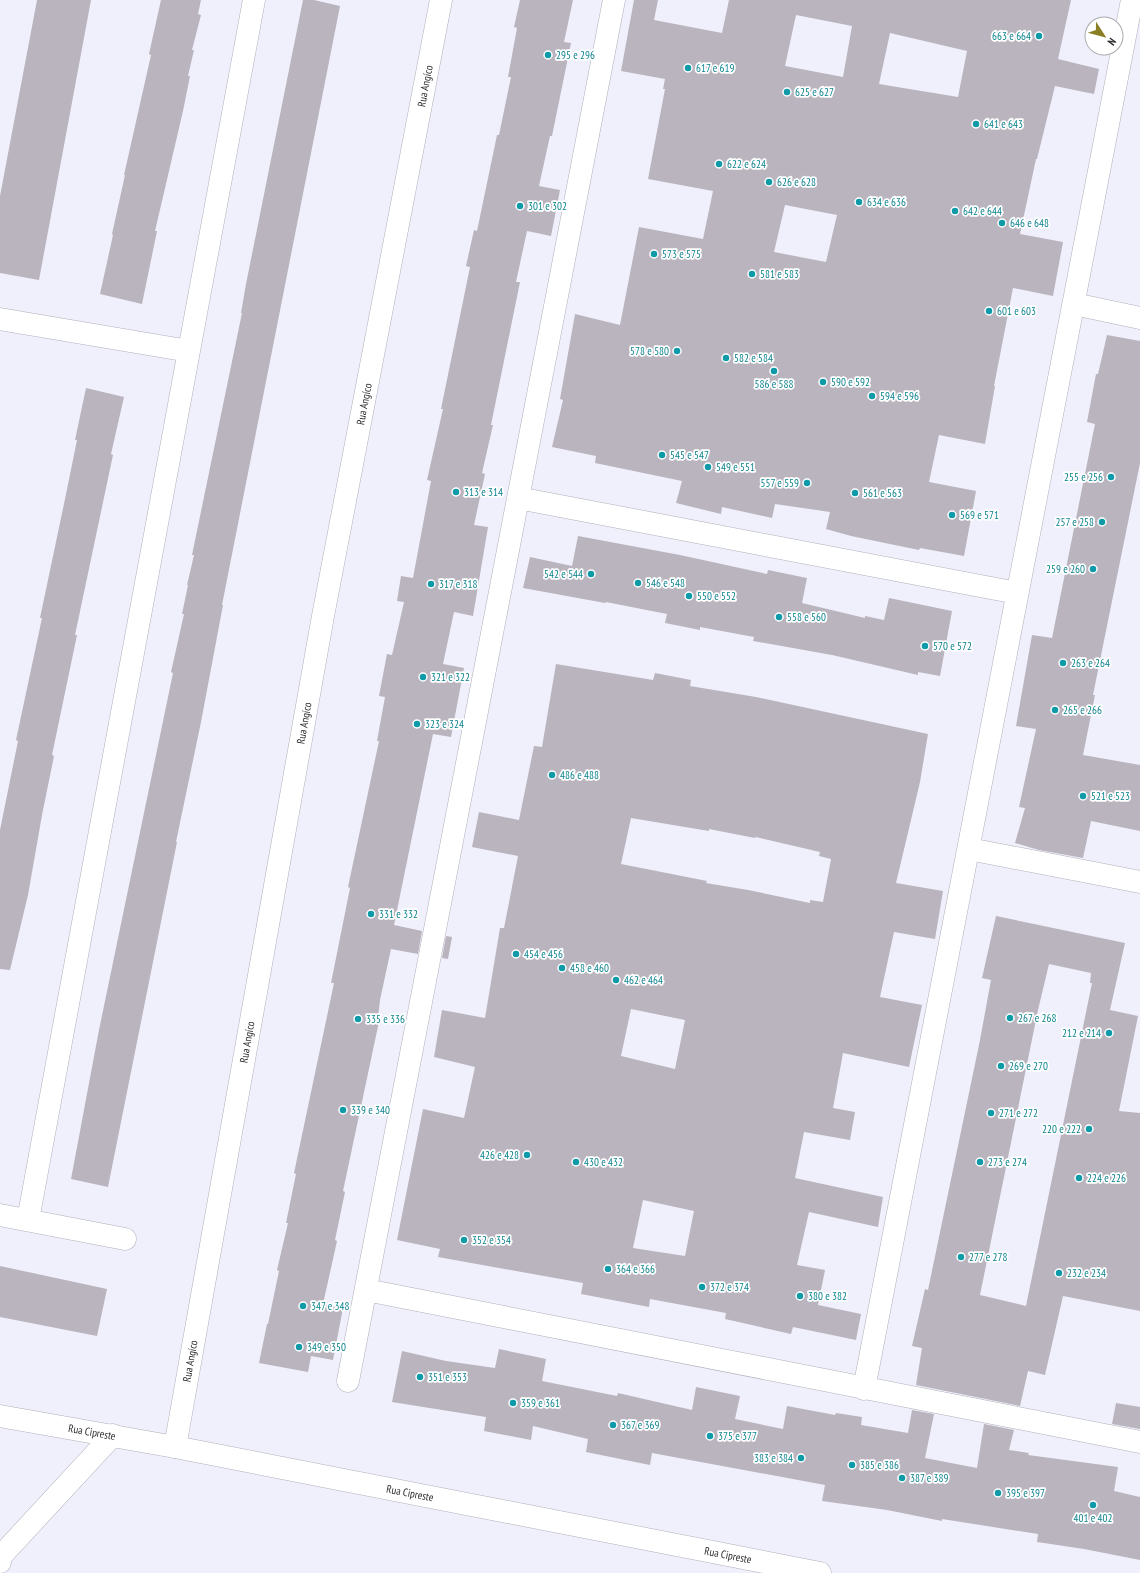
<svg xmlns="http://www.w3.org/2000/svg" width="1140" height="1573" font-family="'PT Sans Narrow',sans-serif">
<style>
.building{fill:#bab4be;fill-rule:evenodd}
.lines{fill:none;stroke-linecap:round;stroke-linejoin:round}
.minor-casing{stroke:#afb0ba;stroke-width:23}
.tertiary-casing{stroke:#afb0ba;stroke-width:23}
.minor{stroke:#fff;stroke-width:22}
.tertiary{stroke:#fff;stroke-width:22}
.culture-dot{fill:#0f9aa8;stroke:#fff;stroke-width:1.5}
.labels{text-anchor:middle;stroke-width:3.5;stroke-linejoin:round;paint-order:stroke}
.culture-label{font-size:11px;fill:#0d838f;stroke:#fff;text-anchor:start}
.street-label{font-size:11px;fill:#2c2c30;stroke:#fff}
</style>
<rect width="100%" height="100%" fill="#eff0fb"/>
<!-- building -->
<path class="building" d="M37,0H91L39,280L0,273V196Z
M161,0H201L198,14L201,15L192,50H194L188,76H190L183,111L155,231H157L142,304L100,294L113,235L112,234L125,175H124L151,55L149,54Z
M303,0H314L340,6L222,605H223L201,722L176,842H177L108,1187L71,1179L99,1030L173,673L171,672L184,614H182L188,585H187L194,555H192L242,313H241L246,284Z
M520,0H573L564,42L571,43L552,136H550L539,186L560,190L551,236L527,231L516,282H520L491,425H493L482,473L485,474L474,525L488,527L473,616L454,612L443,664L464,668L451,737L433,734L394,925L422,931L418,954L391,949L380,1000L378,1017H380L343,1191L345,1192L335,1240L337,1241L323,1304L343,1308L333,1360L311,1356L308,1372L259,1363L267,1324H268L279,1271L277,1270L288,1223H286L296,1174L294,1173L334,983H331L350,888L348,887L379,741H377L385,697L379,696L387,654L392,655L404,602L397,601L401,576L413,578L431,481L427,480L443,409H441L470,267L466,266L474,230L477,231L497,135H499L511,77H508L517,28L514,27Z
M634,0H658L654,20L722,33L729,0H1071L1058,59L1099,69L1094,94L1055,86L1037,159H1036L1020,234L1063,242L1053,296L1013,288L994,386H995L985,444L939,435L929,482L976,491L964,556L920,548L919,550L851,536L826,529L830,512L775,504L772,518L722,507L721,514L676,503L682,481L595,463L596,456L552,447L563,400L560,399L575,314L620,325L639,227L703,239L713,191L648,179L665,89H663L665,79L621,71ZM796,15L852,26L843,77L785,66ZM890,33L967,51L958,97L879,84ZM785,205L837,215L826,262L774,252Z
M1107,335L1140,341V463L1093,695H1095L1083,755L1140,765V831L1091,821L1083,858L1039,850L1015,843L1025,808L1019,807L1036,729L1016,726L1032,635L1052,638L1095,424L1087,422L1096,374H1098Z
M86,388L124,397L111,454L113,455L75,635H77L52,755L54,756L42,815L28,895L10,970L0,969V830L18,741L16,740L42,618H40L65,499L77,440H75Z
M578,536L680,555L767,574L768,570L807,578L802,603L865,618V616L884,620L889,598L952,611L940,676L918,672V675L832,655L753,641L754,637L700,627V630L665,623L667,614L606,602L605,603L523,588L530,557L572,566Z
M556,664L653,680L655,673L691,680L690,686L756,697L928,734L920,782L896,883L943,891L935,939L894,932L880,997L922,1005L909,1067L843,1053L833,1108L855,1112L850,1140L804,1132L795,1178L883,1197L878,1227L809,1212L797,1265L825,1270L818,1305L861,1314L856,1340L793,1327L791,1334L725,1319L726,1313L650,1299L649,1307L581,1294L583,1283L438,1257L440,1249L397,1240L423,1109L464,1118L475,1067L434,1057L442,1010L485,1018L500,928H504L518,856L472,847L479,812L519,820L534,746L542,747ZM631,818L709,831V829L755,838L756,837L820,852L819,856L831,859L823,902L810,900V903L748,890L706,883L707,881L621,864ZM631,1009L685,1020L675,1069L621,1056ZM643,1200L694,1211L685,1256L633,1248Z
M996,916L1125,943L1110,1010L1138,1016L1119,1111L1140,1113V1311L1063,1296L1045,1375L1028,1371L1020,1406L916,1385L922,1348L912,1346L925,1289L928,1290L980,1040L991,980L982,978ZM1049,964L1091,973L1090,983H1092L1026,1306L980,1295L1038,1010Z
M446,936L452,937L448,959L442,958Z
M0,1266L107,1289L97,1336L0,1317Z
M499,1349L546,1359L542,1381L617,1396L618,1393L692,1410L696,1387L740,1396L735,1419L783,1429L787,1406L835,1415L836,1413L862,1417L861,1425L908,1433L912,1410L934,1414L925,1458L977,1468L984,1424L1014,1430L1009,1450L1029,1453L1028,1455L1118,1467L1114,1491L1140,1497V1560L1084,1549L1037,1542L1038,1534L942,1519V1521L887,1510L822,1501L825,1485L652,1453L650,1465L586,1452L588,1439L533,1426L531,1440L484,1431L486,1417L392,1402L402,1351L446,1361L495,1368Z
M1116,1403L1140,1407V1429L1112,1424Z"/>
<g class="lines">
<!-- minor casing -->
<g class="minor-casing">
<path id="minor" d="M1074,304L1140,318
M0,319L189,351
M518,498L1017,593
M969,849L1140,882
M0,1215L125,1239
M28,1220L254,0
M366,1290L1140,1442
M348,1381L614,0
M864,1389L1132,0
M175,1447L323,616L441,0
M0,1562L1,1556L113,1435"/>
</g>
<!-- tertiary casing -->
<g class="tertiary-casing">
<path id="tertiary" d="M0,1416L175,1447L820,1573"/>
</g>
<!-- minor -->
<use href="#minor" class="minor"/>
<!-- tertiary -->
<use href="#tertiary" class="tertiary"/>
</g>
<!-- markers -->
<g class="culture-dot">
<circle cx="1039" cy="36" r="4"/>
<circle cx="548" cy="55" r="4"/>
<circle cx="688" cy="68" r="4"/>
<circle cx="787" cy="92" r="4"/>
<circle cx="976" cy="124" r="4"/>
<circle cx="719" cy="164" r="4"/>
<circle cx="769" cy="182" r="4"/>
<circle cx="859" cy="202" r="4"/>
<circle cx="520" cy="206" r="4"/>
<circle cx="955" cy="211" r="4"/>
<circle cx="1002" cy="223" r="4"/>
<circle cx="654" cy="254" r="4"/>
<circle cx="752" cy="274" r="4"/>
<circle cx="989" cy="311" r="4"/>
<circle cx="677" cy="351" r="4"/>
<circle cx="726" cy="358" r="4"/>
<circle cx="774" cy="371" r="4"/>
<circle cx="823" cy="382" r="4"/>
<circle cx="872" cy="396" r="4"/>
<circle cx="662" cy="455" r="4"/>
<circle cx="708" cy="467" r="4"/>
<circle cx="1111" cy="477" r="4"/>
<circle cx="807" cy="483" r="4"/>
<circle cx="456" cy="492" r="4"/>
<circle cx="855" cy="493" r="4"/>
<circle cx="952" cy="515" r="4"/>
<circle cx="1102" cy="522" r="4"/>
<circle cx="1093" cy="569" r="4"/>
<circle cx="591" cy="574" r="4"/>
<circle cx="638" cy="583" r="4"/>
<circle cx="431" cy="584" r="4"/>
<circle cx="689" cy="596" r="4"/>
<circle cx="779" cy="617" r="4"/>
<circle cx="925" cy="646" r="4"/>
<circle cx="1063" cy="663" r="4"/>
<circle cx="423" cy="677" r="4"/>
<circle cx="1055" cy="710" r="4"/>
<circle cx="417" cy="724" r="4"/>
<circle cx="552" cy="775" r="4"/>
<circle cx="1083" cy="796" r="4"/>
<circle cx="371" cy="914" r="4"/>
<circle cx="516" cy="954" r="4"/>
<circle cx="562" cy="968" r="4"/>
<circle cx="616" cy="980" r="4"/>
<circle cx="1010" cy="1018" r="4"/>
<circle cx="358" cy="1019" r="4"/>
<circle cx="1109" cy="1033" r="4"/>
<circle cx="1001" cy="1066" r="4"/>
<circle cx="343" cy="1110" r="4"/>
<circle cx="991" cy="1113" r="4"/>
<circle cx="1089" cy="1129" r="4"/>
<circle cx="527" cy="1155" r="4"/>
<circle cx="576" cy="1162" r="4"/>
<circle cx="980" cy="1162" r="4"/>
<circle cx="1079" cy="1178" r="4"/>
<circle cx="464" cy="1240" r="4"/>
<circle cx="961" cy="1257" r="4"/>
<circle cx="608" cy="1269" r="4"/>
<circle cx="1059" cy="1273" r="4"/>
<circle cx="702" cy="1287" r="4"/>
<circle cx="800" cy="1296" r="4"/>
<circle cx="303" cy="1306" r="4"/>
<circle cx="299" cy="1347" r="4"/>
<circle cx="420" cy="1377" r="4"/>
<circle cx="513" cy="1403" r="4"/>
<circle cx="613" cy="1425" r="4"/>
<circle cx="710" cy="1436" r="4"/>
<circle cx="801" cy="1458" r="4"/>
<circle cx="852" cy="1465" r="4"/>
<circle cx="902" cy="1478" r="4"/>
<circle cx="998" cy="1493" r="4"/>
<circle cx="1093" cy="1505" r="4"/>
</g>
<g class="labels">
<!-- culture labels -->
<g class="culture-label">
<text x="1031" y="40" text-anchor="end">663 e 664</text>
<text x="556" y="59">295 e 296</text>
<text x="696" y="72">617 e 619</text>
<text x="795" y="96">625 e 627</text>
<text x="984" y="128">641 e 643</text>
<text x="727" y="168">622 e 624</text>
<text x="777" y="186">626 e 628</text>
<text x="867" y="206">634 e 636</text>
<text x="528" y="210">301 e 302</text>
<text x="963" y="215">642 e 644</text>
<text x="1010" y="227">646 e 648</text>
<text x="662" y="258">573 e 575</text>
<text x="760" y="278">581 e 583</text>
<text x="997" y="315">601 e 603</text>
<text x="669" y="355" text-anchor="end">578 e 580</text>
<text x="734" y="362">582 e 584</text>
<text x="831" y="386">590 e 592</text>
<text x="774" y="388" text-anchor="middle">586 e 588</text>
<text x="880" y="400">594 e 596</text>
<text x="670" y="459">545 e 547</text>
<text x="716" y="471">549 e 551</text>
<text x="1103" y="481" text-anchor="end">255 e 256</text>
<text x="799" y="487" text-anchor="end">557 e 559</text>
<text x="464" y="496">313 e 314</text>
<text x="863" y="497">561 e 563</text>
<text x="960" y="519">569 e 571</text>
<text x="1094" y="526" text-anchor="end">257 e 258</text>
<text x="1085" y="573" text-anchor="end">259 e 260</text>
<text x="583" y="578" text-anchor="end">542 e 544</text>
<text x="646" y="587">546 e 548</text>
<text x="439" y="588">317 e 318</text>
<text x="697" y="600">550 e 552</text>
<text x="787" y="621">558 e 560</text>
<text x="933" y="650">570 e 572</text>
<text x="1071" y="667">263 e 264</text>
<text x="431" y="681">321 e 322</text>
<text x="1063" y="714">265 e 266</text>
<text x="425" y="728">323 e 324</text>
<text x="560" y="779">486 e 488</text>
<text x="1091" y="800">521 e 523</text>
<text x="379" y="918">331 e 332</text>
<text x="524" y="958">454 e 456</text>
<text x="570" y="972">458 e 460</text>
<text x="624" y="984">462 e 464</text>
<text x="1018" y="1022">267 e 268</text>
<text x="366" y="1023">335 e 336</text>
<text x="1101" y="1037" text-anchor="end">212 e 214</text>
<text x="1009" y="1070">269 e 270</text>
<text x="351" y="1114">339 e 340</text>
<text x="999" y="1117">271 e 272</text>
<text x="1081" y="1133" text-anchor="end">220 e 222</text>
<text x="519" y="1159" text-anchor="end">426 e 428</text>
<text x="584" y="1166">430 e 432</text>
<text x="988" y="1166">273 e 274</text>
<text x="1087" y="1182">224 e 226</text>
<text x="472" y="1244">352 e 354</text>
<text x="969" y="1261">277 e 278</text>
<text x="616" y="1273">364 e 366</text>
<text x="1067" y="1277">232 e 234</text>
<text x="710" y="1291">372 e 374</text>
<text x="808" y="1300">380 e 382</text>
<text x="311" y="1310">347 e 348</text>
<text x="307" y="1351">349 e 350</text>
<text x="428" y="1381">351 e 353</text>
<text x="521" y="1407">359 e 361</text>
<text x="621" y="1429">367 e 369</text>
<text x="718" y="1440">375 e 377</text>
<text x="793" y="1462" text-anchor="end">383 e 384</text>
<text x="860" y="1469">385 e 386</text>
<text x="910" y="1482">387 e 389</text>
<text x="1006" y="1497">395 e 397</text>
<text x="1093" y="1522" text-anchor="middle">401 e 402</text>
</g>
<!-- street labels -->
<g class="street-label">
<text transform="translate(425 86) rotate(-79)" y="4">Rua Angíco</text>
<text transform="translate(364 404) rotate(-79)" y="4">Rua Angíco</text>
<text transform="translate(304 723) rotate(-80)" y="4">Rua Angíco</text>
<text transform="translate(247 1042) rotate(-80)" y="4">Rua Angíco</text>
<text transform="translate(190 1361) rotate(-80)" y="4">Rua Angíco</text>
<text transform="translate(92 1432) rotate(10)" y="4">Rua Cipreste</text>
<text transform="translate(410 1493) rotate(11)" y="4">Rua Cipreste</text>
<text transform="translate(728 1555) rotate(11)" y="4">Rua Cipreste</text>
</g>
</g>
<!-- north arrow -->
<g transform="translate(1104 36) rotate(126)"><circle r="19" fill="#ffffff" stroke="#ababac"/>
<path d="M0-3L7 15L0 10L-7 15Z" fill="#8b7f26"/>
<text y="-6" font-size="11" font-weight="bold" text-anchor="middle" fill="#2c2c30">N</text>
</g>
</svg>
